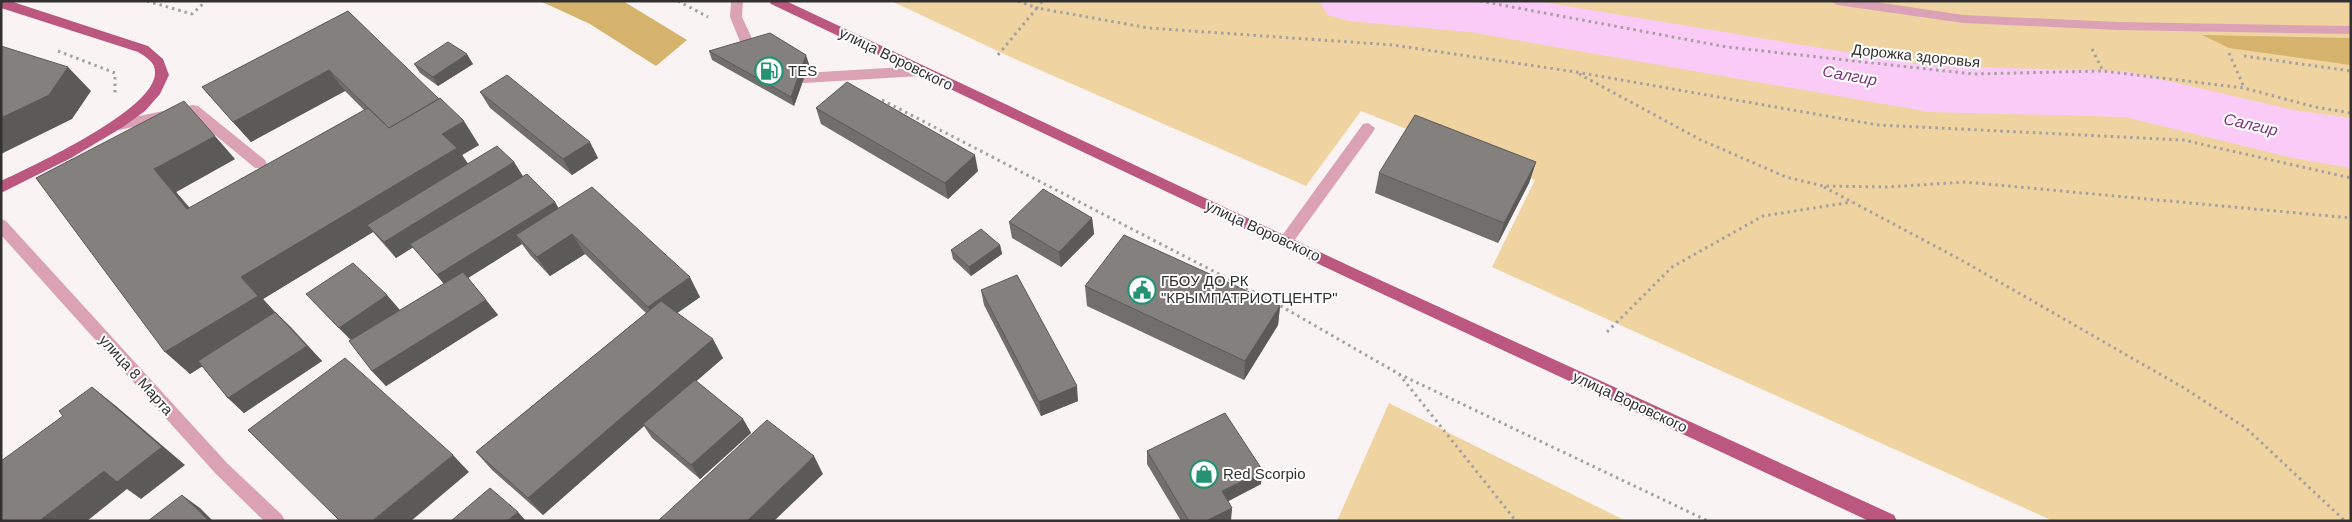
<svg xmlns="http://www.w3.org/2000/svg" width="2352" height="522" font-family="Helvetica,sans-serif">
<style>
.green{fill:#efd4a1}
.forest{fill:#d6b36c}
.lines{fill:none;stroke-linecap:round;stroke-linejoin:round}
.river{fill:#fbcbf7;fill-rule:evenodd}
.path{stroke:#a4a1a0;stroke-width:3;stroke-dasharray:2.5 4;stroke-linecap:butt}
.minor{fill:#dba2b5;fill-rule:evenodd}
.major{fill:#bc587f;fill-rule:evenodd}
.wall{fill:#726e6c}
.shaded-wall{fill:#5c5a58}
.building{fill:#84807d;stroke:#5c5a58}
.labels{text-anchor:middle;stroke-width:4;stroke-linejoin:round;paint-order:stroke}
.street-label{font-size:15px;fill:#323030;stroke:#fff}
.poi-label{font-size:15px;fill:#323030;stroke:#fff;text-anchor:start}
.water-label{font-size:16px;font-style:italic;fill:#793577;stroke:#fff}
</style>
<rect width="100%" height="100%" fill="#f9f4f3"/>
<!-- green -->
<path class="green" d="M891,1H2351V521H2053L1492,267L1535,180L1361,111L1306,186L1017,60Z
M1389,403L1626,521H1337Z"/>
<!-- forest -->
<path class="forest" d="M540,1H623L687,40L656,66L590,24Z
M2202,35L2351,38V65L2229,48Z"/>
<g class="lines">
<!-- river -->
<path class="river" d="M1319,1H1536L1930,66L2125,71L2293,110L2351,118V168L2293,158L2125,117L1930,112L1470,32L1349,21L1328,15Z"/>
<!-- path -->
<path class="path" d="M147,1L192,14L206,1
M678,1L708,17
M1018,1L1037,8L1042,1
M1480,1L1727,47L1973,74L2103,71L2244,88L2315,107L2351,113
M2092,49L2103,71
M58,51L115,73V93
M2229,53L2244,87
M998,55L1037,8L1149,28L1393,45L1576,72L1878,125L2183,140L2351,178
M2244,56L2351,71
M1579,74L1701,140L1786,177L1823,186L1887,187L1965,182L2351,218
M882,100L1279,305L1399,374L1708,521
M1824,187L1963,261L2184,388L2246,428L2345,521
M1607,332L1672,267L1763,216L1852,202
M1399,374L1516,521"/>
<!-- minor -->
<path class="minor" d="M731,1H743L742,17L757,49L755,52H745L743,49L730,17Z
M1831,1H1869L1963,15L2118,22L2351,26V34L2118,30L1963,23L1837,5Z
M920,66L927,71L920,76L804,83L797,78L804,73Z
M193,105L198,106L265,160L267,164L265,168H255L191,115L119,130L112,125L119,120Z
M1368,123L1375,128L1373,132L1291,245H1281L1279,241L1281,237L1363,124Z
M1,219L6,221L227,463L282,515L285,521H264L215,473L1,235Z"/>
<!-- major -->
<path class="major" d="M1,1H10L148,46L163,59L169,75L160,94L145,111L123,127L71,158L1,193V181C32,166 157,109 155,72C155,62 146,57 138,52L1,8Z
M769,1H786L1356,269L1894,515L1897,521H1869L1346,277L771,4Z"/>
</g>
<!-- wall -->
<path class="wall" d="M348,11L479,145L462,155L468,164L514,162L523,177L555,202L558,208L700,297L677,313L723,358L696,381L743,419L751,433L700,479L652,438L644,426L543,515L492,470L476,452L646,313L585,254L550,276L530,255L522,244L468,278L486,300L498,315L386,386L372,371L351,340L306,294L400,310L444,284L413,247L396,258L373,232L263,299L275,312L290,326L322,361L244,413L228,398L202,366L190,374L36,178L235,159L176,192L190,208L364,110L345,91L251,142L202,87Z
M709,51L809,64L794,106L712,60Z
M414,64H473L438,86L420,73Z
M480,92L598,158L572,175L490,108Z
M816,108L978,171L948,199L821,124Z
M1536,162L1529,183L1498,243L1375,193L1379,173Z
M1092,218L1094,234L1061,267L1012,238L1009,222Z
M1000,245L1002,254L971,276L953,259L951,250Z
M1085,286L1280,306L1278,325L1244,380L1087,306Z
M981,290L1078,401L1041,416L984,305Z
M1147,451L1261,484L1228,501L1232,508L1230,521H1181L1147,464Z"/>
<!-- shaded-wall -->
<path class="shaded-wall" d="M467,54L473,64L438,86L433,77Z
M806,55L809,64L794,106L791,97Z
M68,67L91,91L72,119L1,154V118Z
M329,70L345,91L251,142L233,122Z
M464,121L479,145L462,155L473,171L367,225L373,232L263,299L280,318L190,374L165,352L241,277L442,134Z
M215,136L235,159L176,192L209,232L187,209L154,169Z
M590,142L598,158L572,175L563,159Z
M975,155L978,171L948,199L945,183Z
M514,162L524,178L396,258L384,242Z
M1536,162L1529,183L1498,243L1504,223Z
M555,202L564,218L516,235L522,244L449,290L437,275Z
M1092,218L1094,234L1061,267L1059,252Z
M572,234L585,254L550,276L537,257Z
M1000,245L1002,254L971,276L969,267Z
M690,277L700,297L659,326L648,307Z
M387,295L400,310L353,342L339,328Z
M486,300L498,315L386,386L372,371Z
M1280,306L1278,325L1244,380L1245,361Z
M275,312L322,361L244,413L228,398Z
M713,339L723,358L645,426L643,424L644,426L543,515L528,498Z
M1077,386L1078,401L1041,416L1039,402Z
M92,387L116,406L185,465L141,499L127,489L87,521H39L104,471Z
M743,419L751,433L700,479L691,465Z
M453,455L469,472L411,521H372Z
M814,456L823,474L774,521H747Z
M1263,471L1261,484L1221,505L1222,491Z
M182,495L200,508L213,521H209Z
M1232,508L1231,521H1206Z
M518,512L526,521H507Z"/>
<!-- building -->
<path class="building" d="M348,11L439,99L389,128L329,70L233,122L202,87Z
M770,33L806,55L791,97L709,51Z
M448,42L467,54L433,77L414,64Z
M1,46L68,67L49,95L1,118Z
M507,75L590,142L563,159L480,92Z
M847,82L975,155L945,183L816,108Z
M440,98L464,121L442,134L457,148L241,277L258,296L165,352L36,178L184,101L215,136L154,169L187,209L368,108L389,128Z
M1415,115L1536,162L1504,223L1379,173Z
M497,146L514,162L384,242L367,225Z
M527,174L555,202L437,275L410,244Z
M592,187L690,277L648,307L572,234L537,257L516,235Z
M1043,189L1092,218L1059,252L1009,222Z
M981,229L1000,245L969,267L951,250Z
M1124,235L1280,306L1245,361L1085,286Z
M353,263L387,295L339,328L306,294Z
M463,272L486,300L372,371L349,341Z
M1017,275L1077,386L1039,402L981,290Z
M661,301L713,339L528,498L476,452Z
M275,312L307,346L228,398L198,361Z
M345,358L453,455L372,521H340L248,430Z
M695,380L743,419L691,465L643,424Z
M92,387L162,447L117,482L104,471L39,521H1V461L63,416L59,411Z
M1225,413L1263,471L1222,491L1232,508L1206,521H1189L1147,451Z
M767,420L814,456L747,521H658Z
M490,488L518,512L507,521H451Z
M182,495L209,521H148Z"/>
<!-- icons -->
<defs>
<g id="fuel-ring" transform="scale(1.4375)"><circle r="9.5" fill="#fff" stroke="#249273" stroke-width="1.5"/><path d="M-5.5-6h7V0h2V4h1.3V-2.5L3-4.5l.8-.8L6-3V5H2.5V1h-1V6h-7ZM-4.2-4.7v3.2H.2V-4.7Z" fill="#249273"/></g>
<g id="civic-ring" transform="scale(1.4375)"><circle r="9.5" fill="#fff" stroke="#249273" stroke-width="1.5"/><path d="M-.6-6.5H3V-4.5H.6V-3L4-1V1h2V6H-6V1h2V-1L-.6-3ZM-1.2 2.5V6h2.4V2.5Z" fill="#249273"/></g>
<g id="shop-ring" transform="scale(1.4375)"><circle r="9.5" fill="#fff" stroke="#249273" stroke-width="1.5"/><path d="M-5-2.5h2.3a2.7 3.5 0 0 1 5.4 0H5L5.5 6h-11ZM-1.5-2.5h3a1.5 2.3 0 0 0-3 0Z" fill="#249273"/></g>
</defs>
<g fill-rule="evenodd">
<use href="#fuel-ring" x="769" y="71"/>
<use href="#civic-ring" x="1142" y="290"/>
<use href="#shop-ring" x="1204" y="474"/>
</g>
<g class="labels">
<!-- street labels -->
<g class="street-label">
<text transform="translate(1916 56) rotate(6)" y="5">Дорожка здоровья</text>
<text transform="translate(896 59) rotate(26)" y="5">улица Воровского</text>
<text transform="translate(1263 231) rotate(25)" y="5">улица Воровского</text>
<text transform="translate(136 375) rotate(48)" y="5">улица 8 Марта</text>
<text transform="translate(1630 402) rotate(25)" y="5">улица Воровского</text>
</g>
<!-- poi labels -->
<g class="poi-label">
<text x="788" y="76">TES</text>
<text x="1161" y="286">ГБОУ ДО РК<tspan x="1161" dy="17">"КРЫМПАТРИОТЦЕНТР"</tspan></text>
<text x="1223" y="479">Red Scorpio</text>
</g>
<!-- water labels -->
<g class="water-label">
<text transform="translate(1850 75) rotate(10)" y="6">Салгир</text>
<text transform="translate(2251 124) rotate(13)" y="6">Салгир</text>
</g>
</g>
<!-- border -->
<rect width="2352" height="522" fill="none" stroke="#323030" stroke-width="5"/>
</svg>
